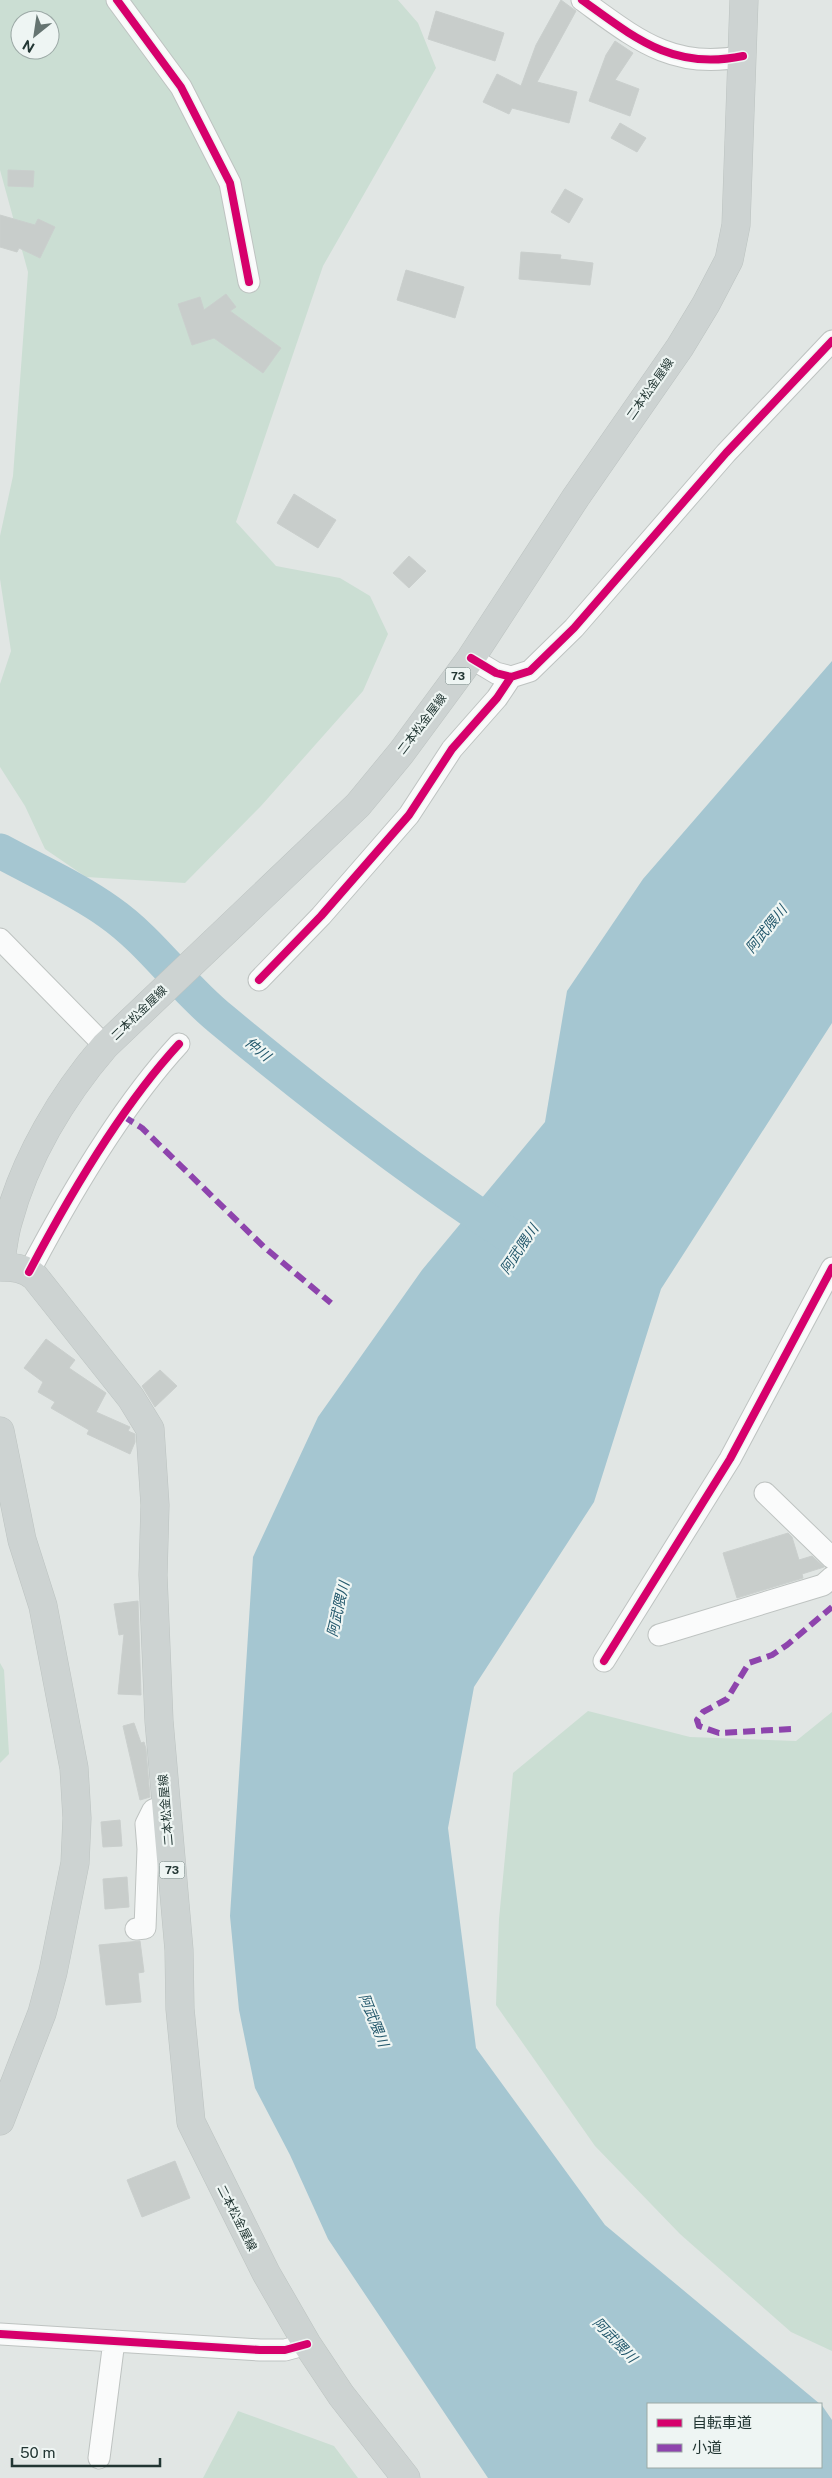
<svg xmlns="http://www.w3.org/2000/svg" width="832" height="2478" font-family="'Public Sans','Noto Sans JP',sans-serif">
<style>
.green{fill:#cbded3;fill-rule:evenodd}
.water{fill:#a5c6d1}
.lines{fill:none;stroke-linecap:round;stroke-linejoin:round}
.river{stroke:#a5c6d1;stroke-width:35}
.building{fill:#c8cdcb;stroke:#cacfcd}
.minor-casing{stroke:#bec3c1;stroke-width:23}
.major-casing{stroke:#bcc3c1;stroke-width:29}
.minor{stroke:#fafbfb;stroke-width:21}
.major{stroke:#cdd3d2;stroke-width:28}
.quiet{stroke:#8e44ad;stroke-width:6;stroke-dasharray:12 6;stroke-linecap:butt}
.cycleway-casing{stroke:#eef5f3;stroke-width:11}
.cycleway{stroke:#d6006c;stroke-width:8}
.labels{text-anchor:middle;stroke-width:4.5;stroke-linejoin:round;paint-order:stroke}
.shield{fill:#eef5f3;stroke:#5f6f6d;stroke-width:1}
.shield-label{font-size:11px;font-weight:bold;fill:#223633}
.street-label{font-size:12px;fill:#223633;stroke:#eef5f3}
.water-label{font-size:14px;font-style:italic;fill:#22576b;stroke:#eef5f3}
</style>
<rect width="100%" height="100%" fill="#e1e6e4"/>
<!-- green -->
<path class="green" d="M0,0H398L418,23L436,68L323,266L236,522L276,566L340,578L370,596L388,634L363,691L261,806L185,883L86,877L45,849L25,806L0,767V684L11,651L0,579V536L13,476L28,272L0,170ZM20,20H50V50H20Z
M0,1663L4,1670L9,1754L0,1763Z
M588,1711L690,1737L796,1741L832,1712V2351L791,2332L680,2234L595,2146L496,2005L499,1919L513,1773Z
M238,2411L334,2446L358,2478H203Z"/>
<!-- water -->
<path class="water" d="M832,661V1023L661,1289L594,1502L474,1687L448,1828L476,2048L605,2225L820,2404H648V2467H821V2404L832,2420V2478H488L328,2239L290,2155L255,2088L239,2010L230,1916L253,1557L318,1417L422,1270L545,1122L567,991L643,879Z"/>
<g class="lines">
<!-- river -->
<path class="river" d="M0,851C35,870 77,889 109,912C152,942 181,987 221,1019C315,1097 410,1171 512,1237"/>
</g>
<!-- building -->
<path class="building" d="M561,0L576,11L537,82L577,92L569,123L512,108L509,114L483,102L497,74L521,86L536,45Z
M436,11L504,33L495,61L428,39Z
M615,41L633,53L615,80L639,89L630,116L589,101L606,55Z
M620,123L646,138L637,152L611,138Z
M8,170L34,171L33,187L8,186Z
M565,189L583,199L569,223L551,212Z
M0,215L35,225L38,219L55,227L40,258L19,248L17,252L0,247Z
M521,252L561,255L560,259L593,263L590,285L519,279Z
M406,270L464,287L455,318L397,300Z
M226,294L236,307L230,311L281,348L263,373L214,338L192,345L178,304L200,297L204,310Z
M294,494L336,520L318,548L277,523Z
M409,556L426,571L409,588L393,573Z
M46,1339L75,1360L69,1368L106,1393L96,1412L130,1427L128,1431L135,1434V1442L130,1454L87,1434L89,1430L51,1408L55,1402L38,1392L43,1382L24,1368Z
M160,1370L177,1386L155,1407L142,1386Z
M788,1533L792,1537L799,1560L812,1556L824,1567L802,1574L803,1578L737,1598L723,1553Z
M138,1601L141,1695L118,1694L124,1634L119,1635L114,1604Z
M134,1723L141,1743L144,1742L146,1749L150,1797L140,1800L123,1726Z
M120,1820L122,1846L103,1847L101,1822Z
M127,1877L129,1907L105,1909L103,1879Z
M140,1941L144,1972L138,1973L141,2002L106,2005L99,1945Z
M175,2161L190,2198L142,2217L127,2180Z"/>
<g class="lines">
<!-- minor casing -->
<g class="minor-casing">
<path id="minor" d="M117,0L181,87L230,183L249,282
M582,0C635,38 673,71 743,56
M471,658L496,673L511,677L530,671L574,628L726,453L832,341
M0,939L105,1046
M259,980L321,916L409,815L452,749L497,698L511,677
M29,1272C69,1196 121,1107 179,1044
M765,1493L832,1558
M659,1635L823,1585L832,1577
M604,1661L730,1459L832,1268
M136,1929L145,1928L148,1849L146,1824L153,1810L166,1805
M0,2334L260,2350H285L307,2344
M99,2458L114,2341"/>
</g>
<!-- major casing -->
<g class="major-casing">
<path id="major" d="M0,1263C3,1250 4,1235 8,1222C25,1158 62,1096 105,1046L358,805L401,753L471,658L576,497L680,347L706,304L729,260L736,225L744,0
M0,1267C13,1267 25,1268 35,1277L131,1398L150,1429L155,1505L153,1575L159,1721L179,1950L180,2009L191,2122L266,2273L307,2344L341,2395L406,2478
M0,1431L22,1540L43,1606L74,1768L77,1818L75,1863L53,1972L42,2013L0,2121"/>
</g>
<!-- minor -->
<use href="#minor" class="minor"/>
<!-- major -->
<use href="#major" class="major"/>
<!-- quiet -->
<path class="quiet" d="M123,1116L142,1128L264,1247L331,1303
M791,1729L719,1733L699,1726L697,1720L703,1712L727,1699L749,1663L772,1655L787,1645L832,1607"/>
<!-- cycleway casing -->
<g class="cycleway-casing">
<path id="cycleway" d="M117,0L181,87L230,183L249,282
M582,0C635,38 673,71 743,56
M471,658L496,673L511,677L530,671L574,628L726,453L832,341
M259,980L321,916L409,815L452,749L497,698L511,677
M29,1272C69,1196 121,1107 179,1044
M604,1661L730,1459L832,1268
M0,2334L260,2350H285L307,2344"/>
</g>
<!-- cycleway -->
<use href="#cycleway" class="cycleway"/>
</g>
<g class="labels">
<!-- shield labels -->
<g class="shield">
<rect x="445.5" y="667.5" width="25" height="17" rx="4"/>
<rect x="159.5" y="1861.5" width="25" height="17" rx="4"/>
</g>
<g class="shield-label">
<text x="458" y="680">73</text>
<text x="172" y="1874">73</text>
</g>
<!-- street labels -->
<g class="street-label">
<text transform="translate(650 389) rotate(-55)" y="4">二本松金屋線</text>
<text transform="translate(422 724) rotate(-53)" y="4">二本松金屋線</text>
<text transform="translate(139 1013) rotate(-44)" y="4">二本松金屋線</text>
<text transform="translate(166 1810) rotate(-95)" y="4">二本松金屋線</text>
<text transform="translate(237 2218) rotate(63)" y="4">二本松金屋線</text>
</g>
<!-- water labels -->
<g class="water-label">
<text transform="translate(766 929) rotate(-51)" y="5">阿武隈川</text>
<text transform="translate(258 1049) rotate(39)" y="5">仲川</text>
<text transform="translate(519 1249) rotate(-56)" y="5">阿武隈川</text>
<text transform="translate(338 1609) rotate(-77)" y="5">阿武隈川</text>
<text transform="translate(374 2020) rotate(68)" y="5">阿武隈川</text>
<text transform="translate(615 2340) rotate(46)" y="5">阿武隈川</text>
</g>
</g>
<!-- legend -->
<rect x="647" y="2403" width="175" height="65" fill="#eef5f3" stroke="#9ca9a6"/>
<rect x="657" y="2419" width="25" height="8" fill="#d6006c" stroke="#9ca9a6"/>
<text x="692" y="2428" font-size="15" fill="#223633">自転車道</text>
<rect x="657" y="2444" width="25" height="8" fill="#8e44ad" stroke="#9ca9a6"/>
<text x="692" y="2453" font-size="15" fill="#223633">小道</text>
<!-- north arrow -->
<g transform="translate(35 35) rotate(210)"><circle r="24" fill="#eef5f3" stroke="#9ca9a6"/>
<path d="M0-4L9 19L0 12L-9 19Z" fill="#657471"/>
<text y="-8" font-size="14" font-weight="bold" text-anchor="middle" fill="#223633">N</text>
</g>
<!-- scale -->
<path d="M12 2458v8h148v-8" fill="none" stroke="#223633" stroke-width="2.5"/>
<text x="20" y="2458" font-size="15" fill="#223633" stroke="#eef5f3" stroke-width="4" paint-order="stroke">50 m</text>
</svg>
